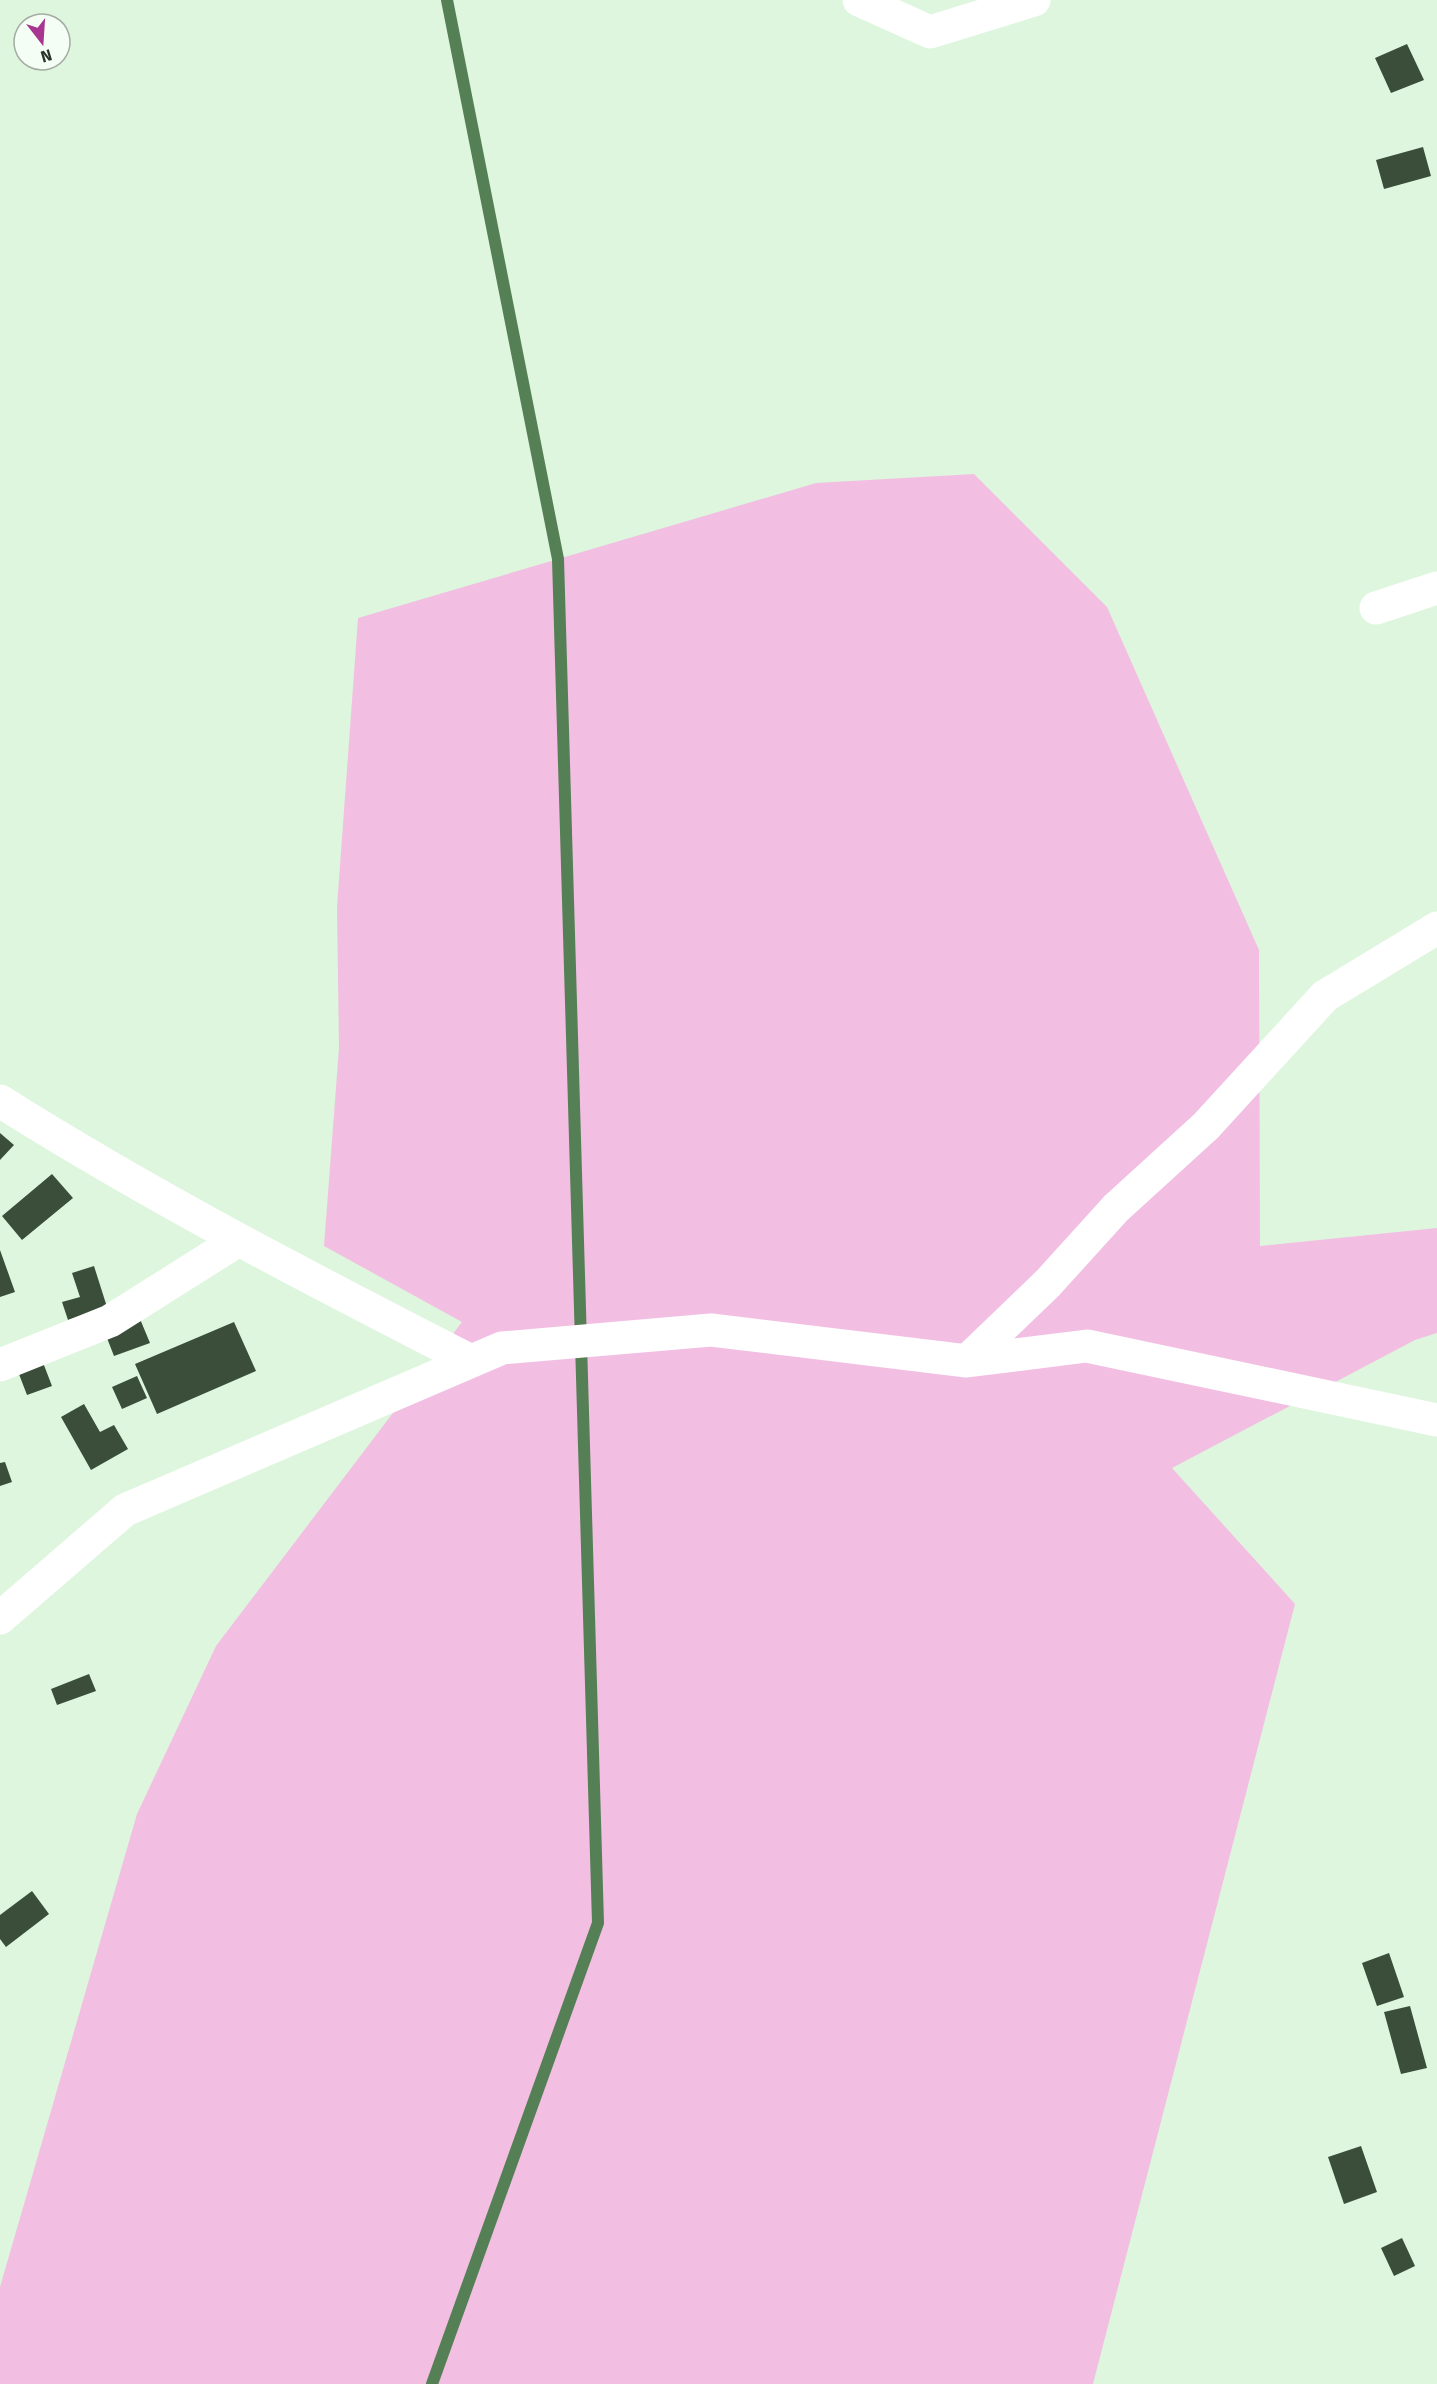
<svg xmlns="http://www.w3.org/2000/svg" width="1437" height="2384" font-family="'Fira Sans',sans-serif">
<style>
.green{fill:#f2bfe3}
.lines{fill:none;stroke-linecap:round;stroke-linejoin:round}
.stream{stroke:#557f55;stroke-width:12}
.building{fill:#3a4e3a}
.minor{stroke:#fff;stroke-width:33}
</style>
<rect width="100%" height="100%" fill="#def6dd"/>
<!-- green -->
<path class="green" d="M974,474L1107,607L1259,950L1260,1246L1437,1228V1333L1415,1340L1172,1468L1295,1604L1093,2384H0V2287L137,1814L216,1646L462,1322L324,1246L339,1048L337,907L358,618L816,483Z"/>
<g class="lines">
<!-- stream -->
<path class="stream" d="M432,2384L598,1923L558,559L447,0"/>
</g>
<!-- building -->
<path class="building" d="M1407,44L1424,80L1391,93L1375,58Z
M1423,147L1431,176L1384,189L1376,160Z
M0,1133L14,1145L0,1160Z
M52,1174L73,1198L22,1240L2,1216Z
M0,1250L15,1292L0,1297Z
M94,1266L107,1307L68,1320L62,1302L80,1297L72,1273Z
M140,1319L150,1343L114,1356L105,1333Z
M234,1322L256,1371L157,1414L135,1364Z
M42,1360L52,1386L27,1395L17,1369Z
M137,1376L147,1398L122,1409L112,1387Z
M84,1404L100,1432L114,1425L128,1449L91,1470L61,1417Z
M5,1462L12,1482L0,1486V1463Z
M89,1674L96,1691L57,1705L51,1689Z
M32,1891L49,1914L6,1947L0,1939V1915Z
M1389,1953L1404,1997L1377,2006L1362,1963Z
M1410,2006L1427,2068L1401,2074L1384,2012Z
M1361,2146L1377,2192L1344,2204L1328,2157Z
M1402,2238L1415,2266L1394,2276L1381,2248Z"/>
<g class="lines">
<!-- minor -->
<path class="minor" d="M859,0L930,32L1034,0
M1376,608L1437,588
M0,1101C152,1197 311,1279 471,1361
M967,1361L1048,1283L1116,1208L1206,1126L1325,996L1437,928
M0,1365L110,1321L237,1241
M0,1618L125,1510L502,1348L711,1330L967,1361L1087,1346L1437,1420"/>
</g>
<!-- north arrow -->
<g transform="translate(42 42) rotate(163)"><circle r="28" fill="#f5fef4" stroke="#a4ada3" stroke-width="1.5"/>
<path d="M0-4.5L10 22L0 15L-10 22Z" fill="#a83691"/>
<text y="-9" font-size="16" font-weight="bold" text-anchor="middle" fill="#2a332a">N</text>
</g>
</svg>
